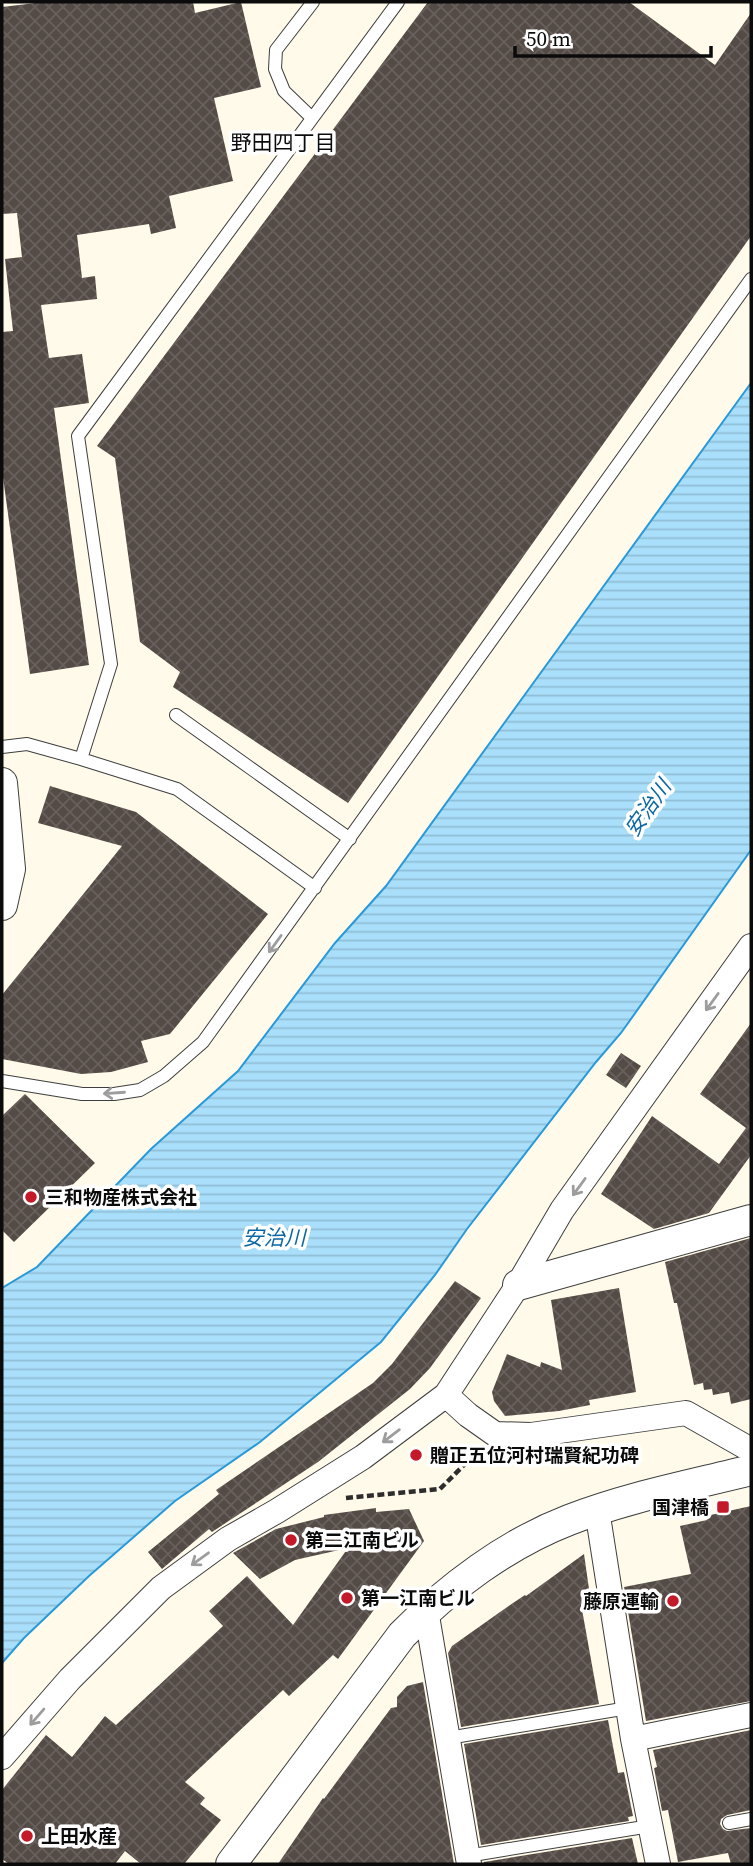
<svg xmlns="http://www.w3.org/2000/svg" width="753" height="1866" font-family="'Source Serif 4','Noto Sans JP',serif">
<style>
.water{fill:url(#water-rules);stroke:#2a99d8;stroke-width:2}
.building{fill:url(#building-cross-hatch)}
.lines{fill:none;stroke-linecap:round;stroke-linejoin:round}
.service-casing{stroke:#3e3e3e;stroke-width:14}
.minor-casing{stroke:#3e3e3e;stroke-width:26}
.tertiary-casing{stroke:#3e3e3e;stroke-width:32}
.path{stroke:#2d2d2d;stroke-width:4.5;stroke-dasharray:7 3.5;stroke-linecap:butt}
.service{stroke:#fff;stroke-width:12}
.minor{stroke:#fff;stroke-width:24}
.tertiary{stroke:#fff;stroke-width:30}
.oneway{stroke:#9d9d9d}
.poi-dot{fill:#c41928;stroke:#fff;stroke-width:2.5}
.labels{text-anchor:middle;stroke-width:7;stroke-linejoin:round;paint-order:stroke}
.poi-label{font-size:19px;font-weight:bold;fill:#0b0b0b;stroke:#fff;text-anchor:start}
.neighbourhood-label{font-size:21px;fill:#0b0b0b;stroke:#fff}
.water-label{font-size:21px;font-style:italic;fill:#0c68a5;stroke:#fff}
</style>
<defs>
<pattern id="water-rules" width="6" height="5" patternUnits="userSpaceOnUse" patternTransform="scale(1.75)"><rect width="6" height="5" fill="#a9dffb"/><path d="M0 2.5h6" fill="none" stroke="#90bed6"/></pattern>
<pattern id="building-cross-hatch" width="8" height="8" patternUnits="userSpaceOnUse" patternTransform="scale(1.75)"><rect width="8" height="8" fill="#544b46"/><path d="M0 0l8 8M0 8l8-8" fill="none" stroke="#68605c"/></pattern>
</defs>
<rect width="100%" height="100%" fill="#fffae9"/>
<!-- water -->
<path class="water" d="M751,383V850L621,1033L596,1062L467,1229L435,1275L381,1342L260,1442L175,1501L89,1576L24,1638L2,1663V1288L37,1267L151,1149L238,1071L335,943L386,886Z"/>
<!-- building -->
<path class="building" d="M44,2H193L195,13L241,2L261,87L214,98L233,181L169,196L176,228L151,234L149,224L77,235L82,278L95,276L97,299L41,305L49,358L82,354L89,403L54,408L89,665L30,674L2,470V332L13,331L5,259L22,257L17,213L2,214V7Z
M428,2H629L715,65L751,13V236L348,803L173,687L180,672L140,642L115,458L97,446Z
M50,786L136,812L268,914L170,1034L141,1041L148,1062L111,1072L81,1074L2,1059V995L122,846L38,823Z
M751,1023V1155L709,1213L654,1229L601,1194L652,1116L719,1164L746,1128L700,1094Z
M621,1053L641,1066L626,1088L606,1075Z
M25,1094L95,1163L14,1242L2,1230V1116Z
M751,1238V1399L731,1404L729,1392L713,1395L712,1389L704,1390L703,1383L694,1385L677,1303H674L665,1262Z
M455,1281L481,1298L430,1368L410,1389L318,1462L212,1532L209,1529L162,1569L148,1552L219,1494L216,1490L373,1383L392,1364Z
M619,1288L636,1392L589,1400L590,1405L559,1411L505,1416L494,1401L492,1392L507,1354L540,1367L541,1362L562,1370L551,1300Z
M751,1506V1701L646,1721L624,1587L691,1574L680,1526L707,1520L706,1516Z
M376,1508V1512L409,1509L424,1541L338,1659L333,1655L289,1696L283,1690L185,1782L205,1798L200,1804L221,1820L184,1864H141L125,1851L115,1864H9L2,1859V1790L46,1735L72,1757L105,1716L116,1725L223,1626L209,1611L247,1576L293,1625L348,1548L295,1560L260,1579L233,1553L276,1529L324,1517V1515Z
M584,1554L591,1603L581,1604L599,1704L461,1727L448,1653L452,1646L510,1605L525,1595L526,1596Z
M423,1682L454,1864H278L323,1798L324,1799L391,1708L397,1707V1697L407,1686Z
M608,1720L618,1773L624,1772L633,1816L628,1817L629,1821L481,1845L464,1744Z
M751,1730V1810L727,1815L721,1819L720,1824L723,1829L727,1831L751,1828V1864H731L728,1853L678,1862L668,1810L662,1811L654,1768L657,1767L653,1750Z
M632,1838L638,1864H483L484,1862Z"/>
<g class="lines">
<!-- service casing -->
<g class="service-casing">
<path id="service" d="M312,118L284,91L275,69L276,50L313,2
M176,715L350,839
M2,747L27,744L81,759L177,789L315,888
M81,759L111,664L78,436L398,2
M2,1081L82,1094H114L140,1090L164,1076L203,1042L751,279
M448,1738L628,1708
M729,1823L751,1819
M467,1856L650,1826"/>
</g>
<!-- minor casing -->
<g class="minor-casing">
<path id="minor" d="M446,1395L468,1415L495,1434L531,1435L686,1413L751,1450
M597,1510L633,1739L658,1864
M426,1610L469,1864
M633,1739L751,1715
M2,1757L70,1679L161,1588L228,1539L277,1511L363,1457L446,1395L518,1285L562,1210L751,946"/>
</g>
<!-- tertiary casing -->
<g class="tertiary-casing">
<path id="tertiary" d="M2,783L10,869L2,905
M518,1285L751,1220
M231,1864L402,1635C449,1587 507,1544 569,1520C628,1497 691,1485 751,1470"/>
</g>
<!-- path -->
<path class="path" d="M346,1498L440,1489L478,1451"/>
<!-- service -->
<use href="#service" class="service"/>
<!-- minor -->
<use href="#minor" class="minor"/>
<!-- tertiary -->
<use href="#tertiary" class="tertiary"/>
</g>
<!-- one-way arrows -->
<defs><path id="oneway-shaft" d="M-6 0H5M1.5-3L5.5 0L1.5 3" fill="none" stroke-width="1.6" stroke-linecap="round" stroke-linejoin="round" transform="scale(1.75)"/></defs>
<g class="oneway">
<use href="#oneway-shaft" transform="translate(275 944) rotate(126)"/>
<use href="#oneway-shaft" transform="translate(712 1002) rotate(126)"/>
<use href="#oneway-shaft" transform="translate(114 1093) rotate(176)"/>
<use href="#oneway-shaft" transform="translate(579 1187) rotate(126)"/>
<use href="#oneway-shaft" transform="translate(391 1436) rotate(143)"/>
<use href="#oneway-shaft" transform="translate(200 1559) rotate(144)"/>
<use href="#oneway-shaft" transform="translate(37 1717) rotate(131)"/>
</g>
<!-- markers -->
<g class="poi-dot">
<circle cx="31" cy="1197" r="7"/>
<circle cx="416" cy="1455" r="7"/>
<rect x="716" y="1500" width="14" height="14" rx="3.5"/>
<circle cx="291" cy="1540" r="7"/>
<circle cx="347" cy="1598" r="7"/>
<circle cx="673" cy="1601" r="7"/>
<circle cx="27" cy="1836" r="7"/>
</g>
<g class="labels">
<!-- poi labels -->
<g class="poi-label">
<text x="45" y="1204">三和物産株式会社</text>
<text x="430" y="1462">贈正五位河村瑞賢紀功碑</text>
<text x="709" y="1514" text-anchor="end">国津橋</text>
<text x="305" y="1547">第二江南ビル</text>
<text x="361" y="1605">第一江南ビル</text>
<text x="659" y="1608" text-anchor="end">藤原運輸</text>
<text x="41" y="1843">上田水産</text>
</g>
<!-- neighbourhood labels -->
<g class="neighbourhood-label">
<text x="283" y="150">野田四丁目</text>
</g>
<!-- water labels -->
<g class="water-label">
<text transform="translate(648 808) rotate(-55)" y="7">安治川</text>
<text x="274" y="1245">安治川</text>
</g>
</g>
<!-- border -->
<rect width="753" height="1866" fill="none" stroke="#0b0b0b" stroke-width="7"/>
<!-- scale -->
<path d="M515 46v10h196v-10" fill="none" stroke="#0b0b0b" stroke-width="3.5"/>
<text x="526" y="46" font-size="21" fill="#0b0b0b" stroke="#ffffff" stroke-width="5" paint-order="stroke">50 m</text>
</svg>
